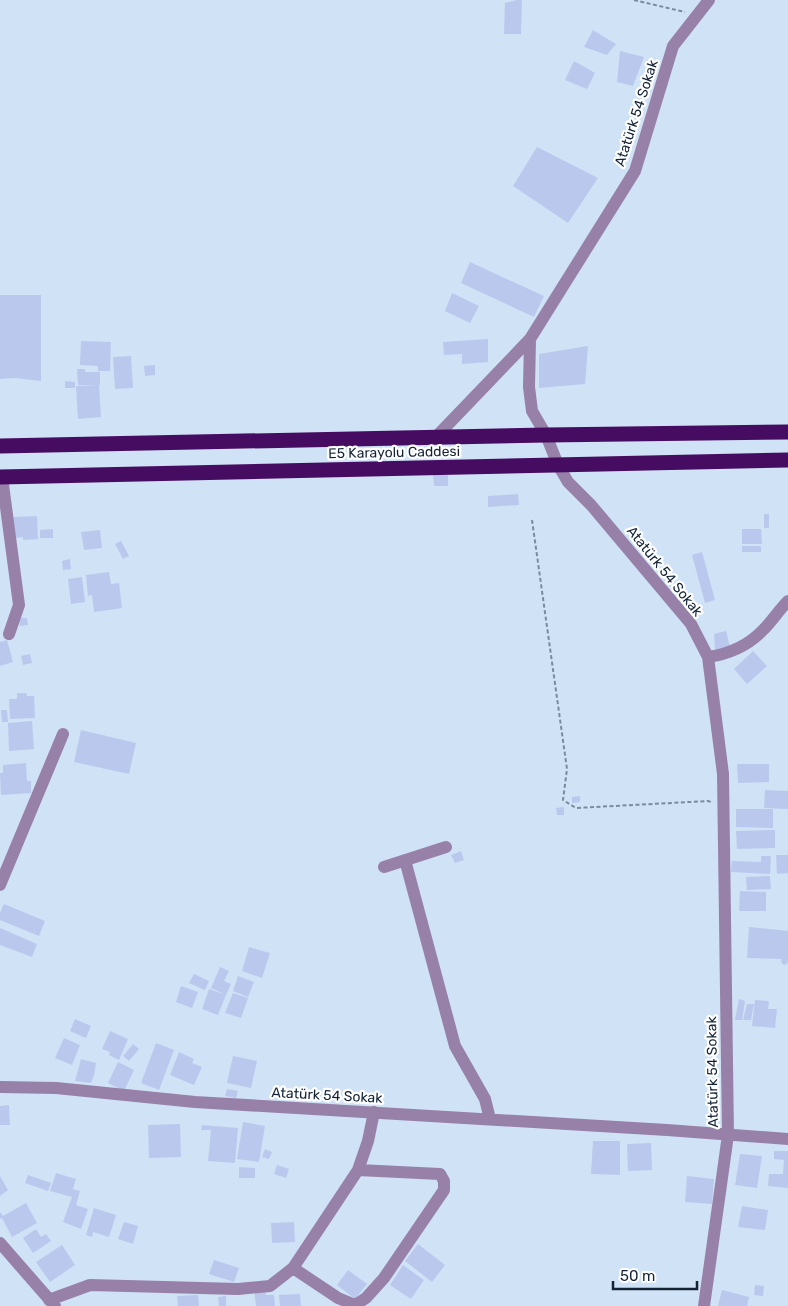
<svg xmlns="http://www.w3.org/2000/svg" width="788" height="1306" font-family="Rubik,sans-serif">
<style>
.building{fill:#bbc8ee}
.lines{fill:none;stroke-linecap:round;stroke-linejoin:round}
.path{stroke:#7a8b9e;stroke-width:2;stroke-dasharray:4 2.5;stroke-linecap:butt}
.minor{stroke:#9781a8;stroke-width:12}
.highway{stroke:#460c62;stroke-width:15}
.labels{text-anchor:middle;stroke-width:4.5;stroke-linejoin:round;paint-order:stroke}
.street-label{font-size:14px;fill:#142436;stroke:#fff}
</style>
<rect width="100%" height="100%" fill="#d0e2f5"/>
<!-- building -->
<path class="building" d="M517,0H522L521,34H504L505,3Z
M593,30L616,44L607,55L584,47Z
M620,51L644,57L633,86L617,82Z
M574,61L595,73L587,89L565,80Z
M537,147L598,178L568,223L513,186Z
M470,262L544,296L534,317L461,283Z
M452,293L479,306L470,323L445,311Z
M0,295H41V381L15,378L0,379Z
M488,339V362L462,364V354L444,355L443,342Z
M81,341L111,342L110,371H98V366L80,365Z
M588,346L585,384L539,388V354Z
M131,356L133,388L115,389L113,357Z
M155,365V375L145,376L144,366Z
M77,369H85V372H100V385H78Z
M65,381L75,382V388H65Z
M99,385L101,417L78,419L76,386Z
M433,474L448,475V486H434Z
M518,494L519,505L488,507V496Z
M764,514H769V528H764Z
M37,516L38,539L23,540V537L14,538L13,517Z
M53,529V538H40V530Z
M742,529H761L762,544H742Z
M100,530L102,548L84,550L81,532Z
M121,541L129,556L123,559L115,544Z
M742,546H761V552H742Z
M702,552L715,600L705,603L692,555Z
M70,559L71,569L63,570L62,561Z
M109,572L111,584L119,583L122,608L94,612L92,595L88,596L86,575Z
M82,577L85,602L71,604L68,579Z
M19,618H27L28,625L20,626Z
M726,631L730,647L715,651L714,634Z
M7,640L13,662L0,666V642Z
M753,651L767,666L747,684L734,669Z
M30,654L32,663L23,665L21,656Z
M17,693H26L27,696H34L35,718L10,719L9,699H17Z
M1,710H7L8,722H2Z
M32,721L34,749L9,751L8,723Z
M81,730L136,743L129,774L74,762Z
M26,763L27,781H31V793L1,795L0,773H3V765Z
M737,764H769V782L738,783Z
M765,790L788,791V809L764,808Z
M580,796V802L572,803V797Z
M564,807V815H557L556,808Z
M736,809H773V828L736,827Z
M775,830V848L737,849L736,831Z
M461,851L464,860L455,863L451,855Z
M776,855H788V873L777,874Z
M761,856H771L770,874L731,872L732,861L761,862Z
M770,876L771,889L747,890L746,877Z
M740,891L766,892V911H739Z
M4,904L45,921L39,936L0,920V913Z
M749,927L788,931V961L786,965L782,964L781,959L747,958Z
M0,928L37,944L32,957L0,945Z
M249,947L270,953L262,978L242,971Z
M220,967L229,971L224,981L231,984L226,995L211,988Z
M194,974L209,981L205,990L189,983Z
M238,976L254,982L248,997L233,991Z
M181,986L198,992L192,1008L176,1002Z
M209,989L226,995L218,1015L202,1009Z
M233,993L248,998L241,1018L225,1013Z
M739,999L745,1001L742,1020H735Z
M755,1000L769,1001L768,1009H777L775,1028L752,1026Z
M747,1004H754L751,1020H743Z
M75,1019L91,1026L86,1038L70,1031Z
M110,1031L128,1039L119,1060L109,1055L110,1052L102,1049Z
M64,1038L80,1045L72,1065L55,1058Z
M156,1043L174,1050L159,1090L141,1083Z
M133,1044L139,1049L129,1061L123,1056Z
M179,1052L194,1059L192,1063L202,1067L194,1085L170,1075Z
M233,1056L257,1061L251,1088L227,1083Z
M81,1059L96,1063L94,1075L91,1083L75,1081Z
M118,1062L134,1070L124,1091L108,1083Z
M227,1089L238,1091L236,1098L225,1096Z
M9,1105L10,1125H0V1106Z
M243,1122L265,1126L259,1162L237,1159Z
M180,1124L181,1157L149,1158L148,1125Z
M202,1125L238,1128L235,1163L208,1161L211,1130H201Z
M593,1141H620V1175L591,1174Z
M651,1143L652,1170L628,1171L627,1144Z
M265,1149L272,1152L269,1159L262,1157Z
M774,1151H788V1188L768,1186L769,1174H783L784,1160L774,1159Z
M740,1154L762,1156L757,1188L735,1185Z
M277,1165L289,1169L286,1178L274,1174Z
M239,1167L255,1168V1178H239Z
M56,1173L76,1179L73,1189L80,1191L76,1205L88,1209L81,1229L63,1222L72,1197L50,1191Z
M28,1175L51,1183L48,1191L25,1183Z
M0,1176L8,1190L0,1196Z
M687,1176L714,1179L712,1204L685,1202Z
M26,1203L37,1223L12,1237L2,1218L0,1219V1212L3,1216Z
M742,1206L768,1210L765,1230L738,1227Z
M94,1208L116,1215L109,1237L93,1232L92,1237L86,1235Z
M124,1222L138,1226L133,1244L118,1239Z
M294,1222L295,1242L272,1243L271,1223Z
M36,1229L41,1237L46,1234L51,1241L33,1253L23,1238Z
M418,1244L445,1265L432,1282L405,1261Z
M62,1245L75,1265L50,1282L36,1262Z
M214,1260L239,1268L234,1282L209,1274Z
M403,1265L424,1280L411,1299L390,1285Z
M348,1270L367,1284L355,1299L337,1285Z
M755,1285L764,1286L763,1296L754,1295Z
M265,1289L266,1295H274L275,1306H256L254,1290Z
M722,1290L749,1297L747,1306H718Z
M300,1294L301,1306H280L279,1295Z
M198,1295L199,1306H178L177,1296Z
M226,1296V1306H219L218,1297Z"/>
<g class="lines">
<!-- path -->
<path class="path" d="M634,0L685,12
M532,520L567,769L563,800L576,808L708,801L711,802"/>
<!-- minor -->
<path class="minor" d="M530,339L529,387L532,411L546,435L558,465L568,482L591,505L691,624L708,657L723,774L728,1135L704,1306
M435,438L530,339L635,171L673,46L709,0
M2,477L19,605L9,634
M708,657C729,654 749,645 764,629C773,620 779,610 788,601
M405,860L455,1046L485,1099L490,1119
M384,867L446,847
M0,885L63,734
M0,1087L56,1088L195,1102L667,1130L788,1139
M0,1243L55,1306
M293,1268L338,1298L355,1305L366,1298L384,1278L444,1190V1181L440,1174L358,1170
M49,1300L90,1285L238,1289L270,1286L293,1268L358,1170L368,1141L374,1112"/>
<!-- highway -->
<path class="highway" d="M0,446L546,435L788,432
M0,477L788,460"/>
</g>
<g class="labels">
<!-- street labels -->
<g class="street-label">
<text transform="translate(636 113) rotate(-72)" y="5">Atatürk 54 Sokak</text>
<text transform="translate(394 452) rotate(-1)" y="5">E5 Karayolu Caddesi</text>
<text transform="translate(665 571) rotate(51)" y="5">Atatürk 54 Sokak</text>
<text transform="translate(712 1072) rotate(-91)" y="5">Atatürk 54 Sokak</text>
<text transform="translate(327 1095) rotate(3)" y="5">Atatürk 54 Sokak</text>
</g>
</g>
<!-- scale -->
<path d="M613 1281v8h84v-8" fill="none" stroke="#142436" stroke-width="2.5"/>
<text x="620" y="1281" font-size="15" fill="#142436" stroke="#ffffff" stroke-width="4" paint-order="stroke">50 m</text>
</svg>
